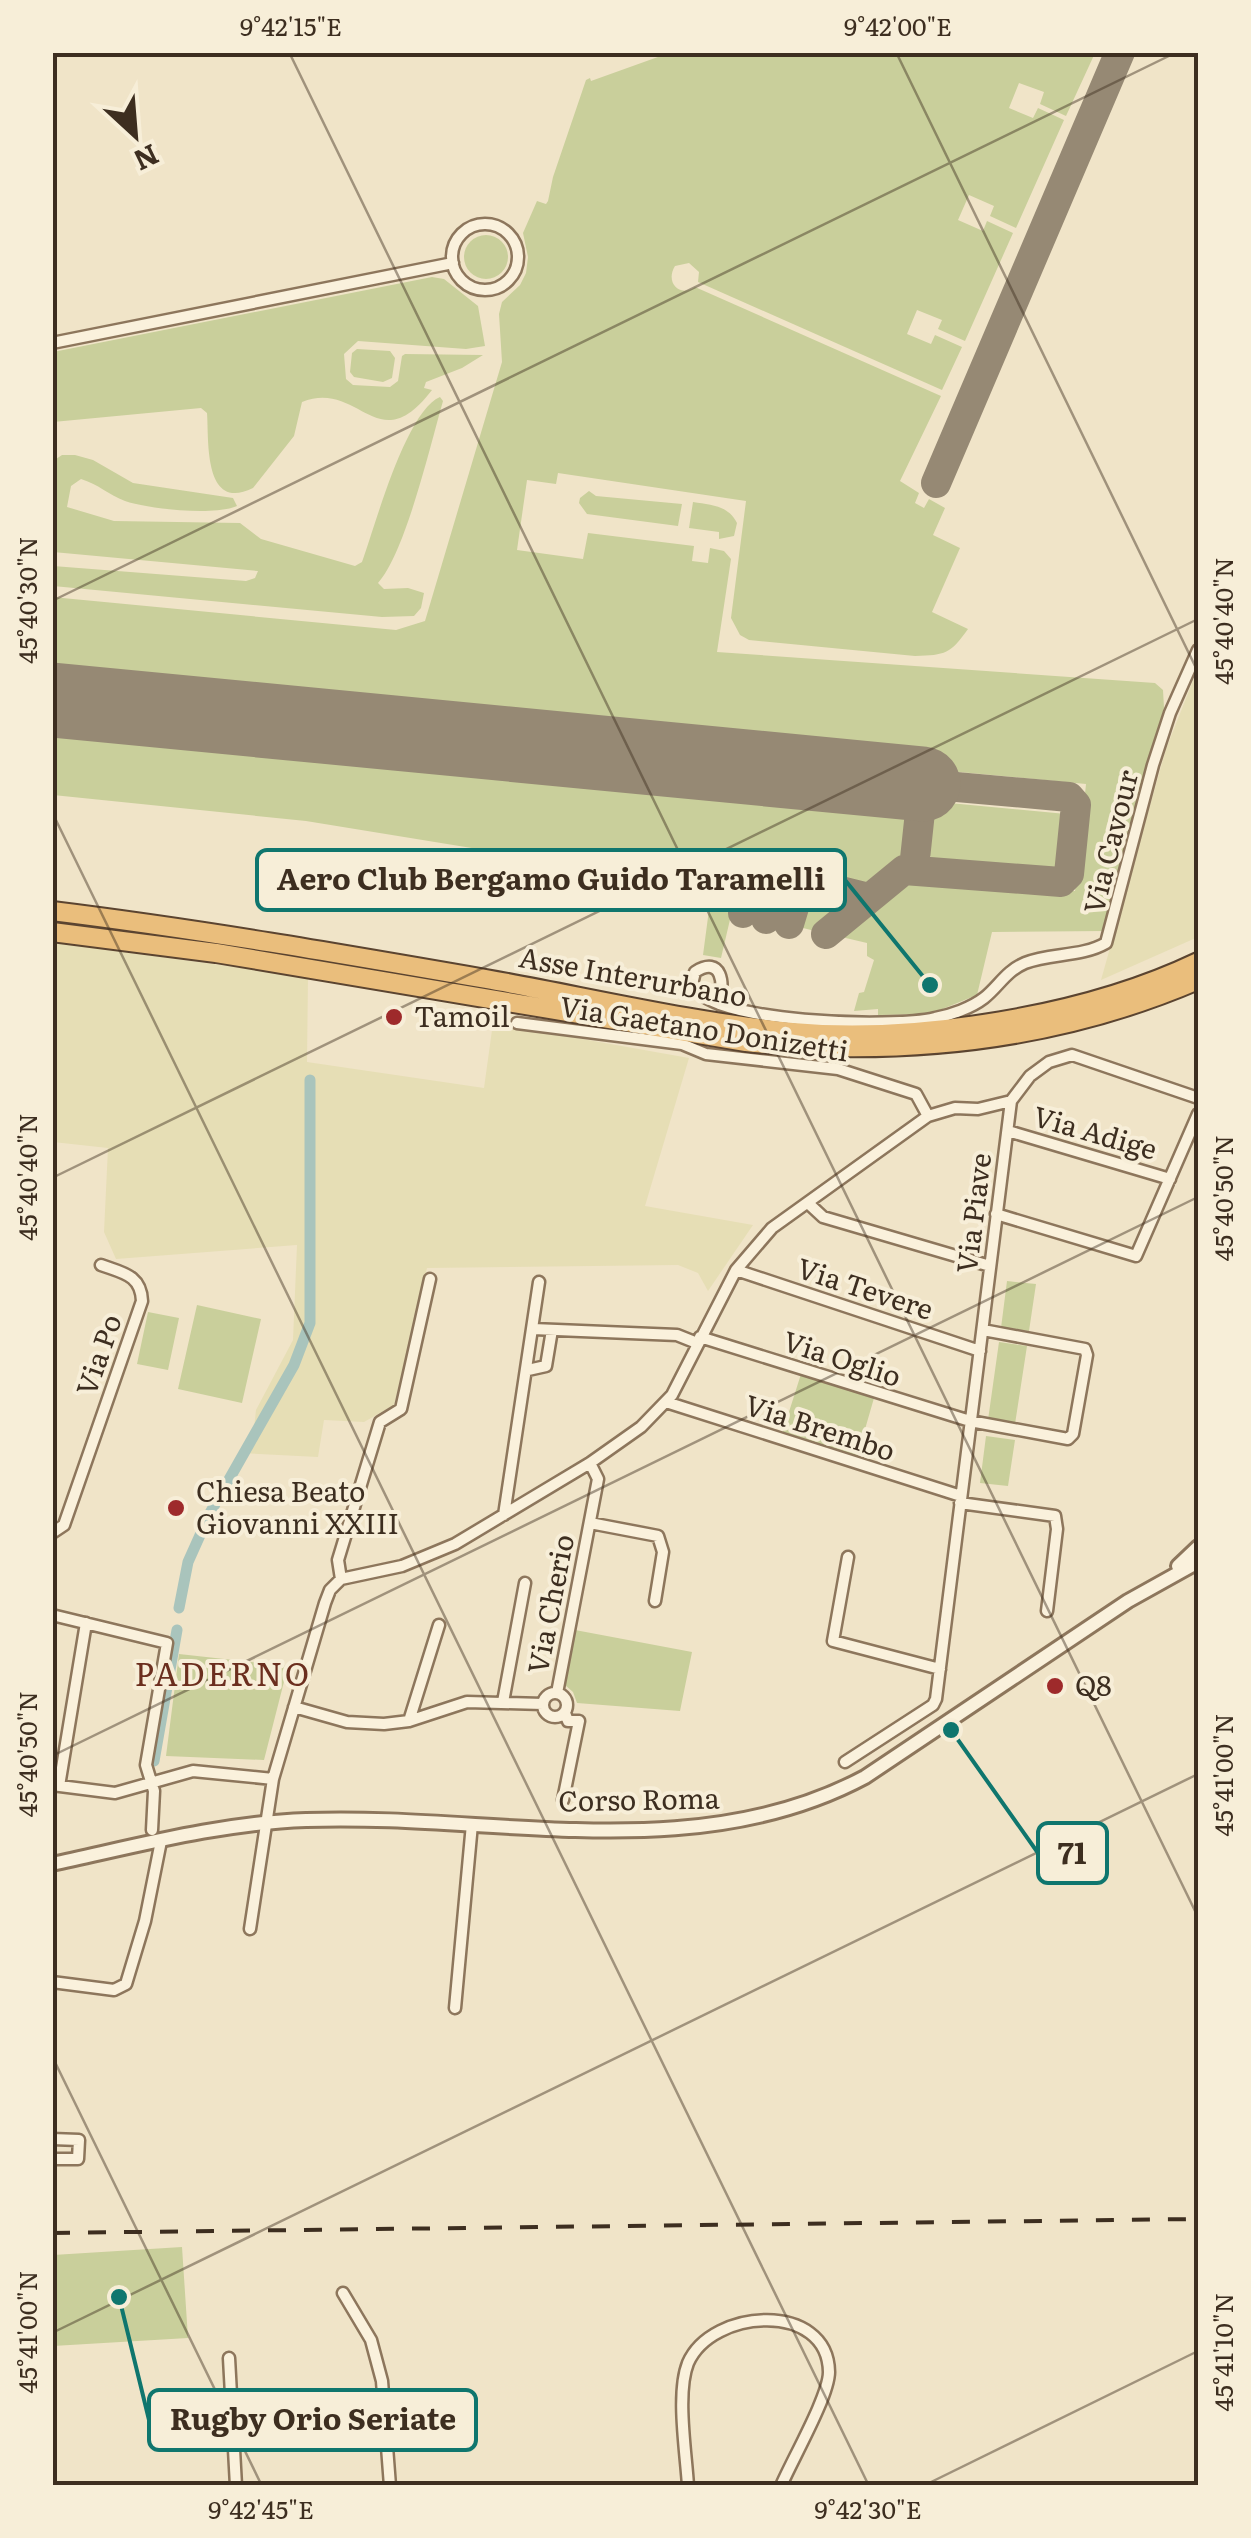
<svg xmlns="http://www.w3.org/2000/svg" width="1251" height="2538" font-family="Literata,serif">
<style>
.farmland{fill:#e6deb5}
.green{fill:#c9cf9b}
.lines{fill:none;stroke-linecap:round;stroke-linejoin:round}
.canal{stroke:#a9c4bc;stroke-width:11}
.taxiway{stroke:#968974;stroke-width:30}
.runway{stroke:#968974;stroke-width:75}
.minor-casing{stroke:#8d765c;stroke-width:15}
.tertiary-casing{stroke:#8d765c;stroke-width:18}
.trunk-casing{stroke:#5b4430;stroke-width:22}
.minor{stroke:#faf1dc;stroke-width:10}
.tertiary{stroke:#faf1dc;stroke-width:12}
.trunk{stroke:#eabe7c;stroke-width:18}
.rail{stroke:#3d2e20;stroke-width:4;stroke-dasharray:18 18;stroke-linecap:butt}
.ticks{fill:none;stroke:#3d2e20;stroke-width:2.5;stroke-opacity:0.45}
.poi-dot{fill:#9e2a2b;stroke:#f7eed8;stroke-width:4}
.labels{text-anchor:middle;stroke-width:8;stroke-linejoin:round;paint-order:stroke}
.street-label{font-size:28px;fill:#3d2e20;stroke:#f7eed8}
.poi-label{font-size:28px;fill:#3d2e20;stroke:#f7eed8;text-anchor:start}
.quarter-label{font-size:32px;letter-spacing:2.5px;fill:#6b2e1e;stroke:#f7eed8}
.leader{fill:none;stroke:#0f766e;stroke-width:4}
.callout-dot{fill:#0f766e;stroke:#f7eed8;stroke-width:4}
.callout{fill:#f7eed8;stroke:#0f766e;stroke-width:4}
.callout-label{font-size:30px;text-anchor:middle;font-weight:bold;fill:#3d2e20}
.neatline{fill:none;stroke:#3d2e20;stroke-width:4}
.ticks-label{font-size:25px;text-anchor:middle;fill:#3d2e20}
</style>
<rect width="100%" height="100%" fill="#f0e4c8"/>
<!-- farmland -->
<path class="farmland" d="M1198,668V937L1101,980L1166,749Z
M52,942L308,977L307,1062L484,1088L493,1023L689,1058L645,1206L753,1225L708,1291L698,1273L678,1265L427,1268L394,1405L364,1422L324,1420L318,1457L239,1453L253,1438L256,1410L293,1340L297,1245L116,1259L104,1232L108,1148L53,1142Z"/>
<!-- green -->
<path class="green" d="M669,53H1095L1066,116L1040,104L1044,92L1019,83L1009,108L1033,118L1038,108L1064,120L1016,228L990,216L994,206L969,195L958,220L983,231L987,221L1013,233L965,341L938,329L942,320L917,310L907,334L931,344L935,335L962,347L942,390L698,282L699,272L689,263L675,266C665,282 679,298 695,287L941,396L900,481L919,493L915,503L924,508L929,499L945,508L933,535L960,548L932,612L968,629C950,654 946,655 915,656L749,640L740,635L731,618L746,501L558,473L556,484L527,480L517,550L583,559L588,533L694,546L692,561L708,563L710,548L724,551L731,559L717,652L1155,683L1163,690L1164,708L1105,931L992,932L977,995L930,1014L878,1015V1009L854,1011L859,993L864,992L874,960L867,956V943L833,935L895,883L910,876L1075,891L1086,784L53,686L52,597L396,630L425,621L502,362L499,314L502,302L520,285L526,273L528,257L523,233L537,201L546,204L548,201L553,177L586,80L590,78L591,81Z
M464 257a22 22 0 1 1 44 0a22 22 0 1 1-44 0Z
M432,277L444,279L478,306L485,346L466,349L358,341L344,354L346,379L353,385L390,387L398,381L402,356L405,354L483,355L462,368L426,382L424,388L432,390C377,462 360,379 302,402L294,436L253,488C203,513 209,439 207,413L201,408L53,422V352Z
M357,349L390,351L395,358L392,378L383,382L354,377L350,372L352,353Z
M440,397L443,401C431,443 405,554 378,583L384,589L408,588L424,593L421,608L414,616L382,617L53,586V566L246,581L255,578L258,571L53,552V461L62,455H75L93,460L133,483L233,498L237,506C215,516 148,509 125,501C109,495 98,484 81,479L71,486L67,507L114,521L240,523L261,539L355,566L362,562C375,526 406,411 440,397Z
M589,491L596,496L682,504L678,526L587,514L579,503L580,498Z
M693,502C711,505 728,505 737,523L734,536L719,539V532L689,528Z
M52,718L909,799L915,812L910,848L901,862L867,891L749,862L737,912L732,911L721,958L703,955L712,887L306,821L53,795Z
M928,801L1066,814L1070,820L1063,869L1060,874L1051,875L938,863C916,849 926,823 928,801Z
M812,889L857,900L819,932L795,926L802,895Z
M1007,1281L1036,1284L1029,1331L1001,1328Z
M197,1305L261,1319L242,1403L178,1389Z
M148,1312L179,1318L168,1370L137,1364Z
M999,1342L1027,1346L1015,1424L988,1420Z
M801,1374L874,1398L857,1457L782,1434Z
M986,1436L1015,1440L1008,1486L980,1483Z
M575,1630L692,1652L680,1711L577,1703L573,1692L565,1685Z
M179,1654L288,1666L264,1760L166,1756Z
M182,2247L188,2338L53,2346V2255Z"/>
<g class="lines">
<!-- canal -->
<path class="canal" d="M179,1608L188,1562L210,1513L294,1365L310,1323V1080
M154,1761L177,1630"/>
<!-- taxiway -->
<path class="taxiway" d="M936,483L1120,52
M743,913L756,870L869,898
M766,919L776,878L779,876
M789,924L802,881
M826,934L904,870L1061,882L1069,874L1076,805L1069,797L923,784L914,868"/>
<!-- runway -->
<path class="runway" d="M52,700L923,784"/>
<!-- minor casing -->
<g class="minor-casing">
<path id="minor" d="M452 257a33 33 0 1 1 66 0a33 33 0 1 1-66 0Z
M52,343L453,263
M719,1004C725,984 722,955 695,972L692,984C709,1024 894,1028 935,1018C951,1015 971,1008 984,998C999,986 1006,971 1025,963C1050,953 1082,957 1106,943L1153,765L1170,713L1198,650
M517,1023L682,1044L706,1054L838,1069L916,1094L928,1116
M1008,1131L1170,1179
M809,1204L823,1217L990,1266
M996,1214L1136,1256L1198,1114
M736,1270L980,1351
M533,1329L677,1335L697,1343
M700,1337L970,1421L1068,1439L1073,1434L1087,1355L1085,1349L983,1330
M528,1370L546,1366L552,1330
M666,1402L961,1496
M960,1503L1055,1516L1057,1529L1047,1611
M504,1515L539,1282
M590,1523L658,1536L663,1552L655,1601
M52,1533L64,1525L142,1301C141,1275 123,1273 101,1265
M848,1557L833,1641L940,1669
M341,1579L338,1560L380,1422L401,1409L430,1279
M52,1615L167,1643L146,1765L154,1791L152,1830
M557,1693L598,1479L590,1463
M543 1705a12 12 0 1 1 24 0a12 12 0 1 1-24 0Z
M503,1702L525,1583
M294,1707L347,1722L384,1724L409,1721L467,1702L543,1704
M409,1721L439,1625
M845,1762L933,1705L936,1699L1011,1101
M52,1785L115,1793L193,1771L273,1779
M59,1786L86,1623
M563,1800L579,1721H568L565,1713
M250,1929L273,1779L325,1603L330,1590L341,1579L402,1566L455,1544L590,1463L641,1427L672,1395L736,1270L772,1228L928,1116L955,1108L978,1109L1011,1101L1030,1076L1049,1062L1072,1055L1198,1098
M52,1982L114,1990L126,1984L145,1921L161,1841
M455,2008L472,1824
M52,2139L79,2140L78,2159H52
M343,2293L371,2340L382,2381L390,2486
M229,2358L236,2486
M688,2486C686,2452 676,2393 688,2363C712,2308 828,2301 829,2372C829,2396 792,2460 781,2486"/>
</g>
<!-- tertiary casing -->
<g class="tertiary-casing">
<path id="tertiary" d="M1178,1566L1198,1547
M52,1864C136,1846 220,1823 306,1820C492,1813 693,1869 865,1777L1128,1601L1198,1562"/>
</g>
<!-- trunk casing -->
<g class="trunk-casing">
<path id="trunk" d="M52,911C198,929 342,954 486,979C587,997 690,1022 792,1032C918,1043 1085,1016 1198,962
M52,932L216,953L746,1042C901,1057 1054,1042 1198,980"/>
</g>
<!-- minor -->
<use href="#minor" class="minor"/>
<!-- tertiary -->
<use href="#tertiary" class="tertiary"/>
<!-- trunk -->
<use href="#trunk" class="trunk"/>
<!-- rail -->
<path class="rail" d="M52,2233L1198,2219"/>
</g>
<!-- ticks -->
<path class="ticks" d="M289,52L1198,1917M896,52L1198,672M52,601L1177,52M52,812L869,2486M52,1178L1198,619M52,1756L1198,1197M52,2056L262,2486M52,2333L1198,1774M923,2486L1198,2351"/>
<!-- markers -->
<g class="poi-dot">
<circle cx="394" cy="1017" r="10"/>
<circle cx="176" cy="1508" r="10"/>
<circle cx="1055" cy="1686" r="10"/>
</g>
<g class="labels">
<!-- street labels -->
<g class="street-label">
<text transform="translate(1111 842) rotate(-76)" y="10">Via Cavour</text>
<text transform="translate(633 977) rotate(10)" y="10">Asse Interurbano</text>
<text transform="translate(704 1029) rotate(9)" y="10">Via Gaetano Donizetti</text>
<text transform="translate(1095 1133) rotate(16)" y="10">Via Adige</text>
<text transform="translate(974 1213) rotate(-83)" y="10">Via Piave</text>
<text transform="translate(865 1289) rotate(18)" y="10">Via Tevere</text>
<text transform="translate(99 1355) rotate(-71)" y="10">Via Po</text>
<text transform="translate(842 1359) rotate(18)" y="10">Via Oglio</text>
<text transform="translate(820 1428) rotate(18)" y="10">Via Brembo</text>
<text transform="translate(551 1604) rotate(-79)" y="10">Via Cherio</text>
<text transform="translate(639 1800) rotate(-1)" y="10">Corso Roma</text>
</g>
<!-- poi labels -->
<g class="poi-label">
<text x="414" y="1027">Tamoil</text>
<text x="196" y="1502">Chiesa Beato<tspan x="196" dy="32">Giovanni XXIII</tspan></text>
<text x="1075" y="1696">Q8</text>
</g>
<!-- quarter labels -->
<g class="quarter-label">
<text x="223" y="1686">PADERNO</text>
</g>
</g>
<!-- callouts -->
<path class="leader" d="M930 985L845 880M951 1730L1038 1853M119 2297L149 2420"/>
<g class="callout-dot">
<circle cx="930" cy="985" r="10"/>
<circle cx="951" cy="1730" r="10"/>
<circle cx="119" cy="2297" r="10"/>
</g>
<g class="callout">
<rect x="257" y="850" width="588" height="60" rx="10"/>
<rect x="1038" y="1823" width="69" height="60" rx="10"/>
<rect x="149" y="2390" width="327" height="60" rx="10"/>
</g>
<g class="callout-label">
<text x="551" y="890">Aero Club Bergamo Guido Taramelli</text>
<text x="1072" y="1864">71</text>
<text x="313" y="2430">Rugby Orio Seriate</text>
</g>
<!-- border -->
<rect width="1251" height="2538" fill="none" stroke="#f7eed8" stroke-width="110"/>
<!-- north arrow -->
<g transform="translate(135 135) rotate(154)" stroke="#f7eed8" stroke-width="8" paint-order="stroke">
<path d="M0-8L18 38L0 25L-18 38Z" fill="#3d2e20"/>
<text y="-15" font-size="28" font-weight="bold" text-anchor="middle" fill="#3d2e20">N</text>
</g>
<rect x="55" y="55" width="1141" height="2428" class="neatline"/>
<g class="ticks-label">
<text x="291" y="36">9°42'15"E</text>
<text x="898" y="36">9°42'00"E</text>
<text transform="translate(28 600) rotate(-90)" y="9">45°40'30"N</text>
<text transform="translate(1224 621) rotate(-90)" y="9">45°40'40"N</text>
<text transform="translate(28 1177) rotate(-90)" y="9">45°40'40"N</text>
<text transform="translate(1224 1198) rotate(-90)" y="9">45°40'50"N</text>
<text transform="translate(28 1754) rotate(-90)" y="9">45°40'50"N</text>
<text transform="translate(1224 1775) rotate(-90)" y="9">45°41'00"N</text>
<text transform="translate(28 2332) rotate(-90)" y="9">45°41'00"N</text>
<text transform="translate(1224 2352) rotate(-90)" y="9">45°41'10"N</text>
<text x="261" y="2519">9°42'45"E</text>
<text x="868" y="2519">9°42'30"E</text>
</g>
</svg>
